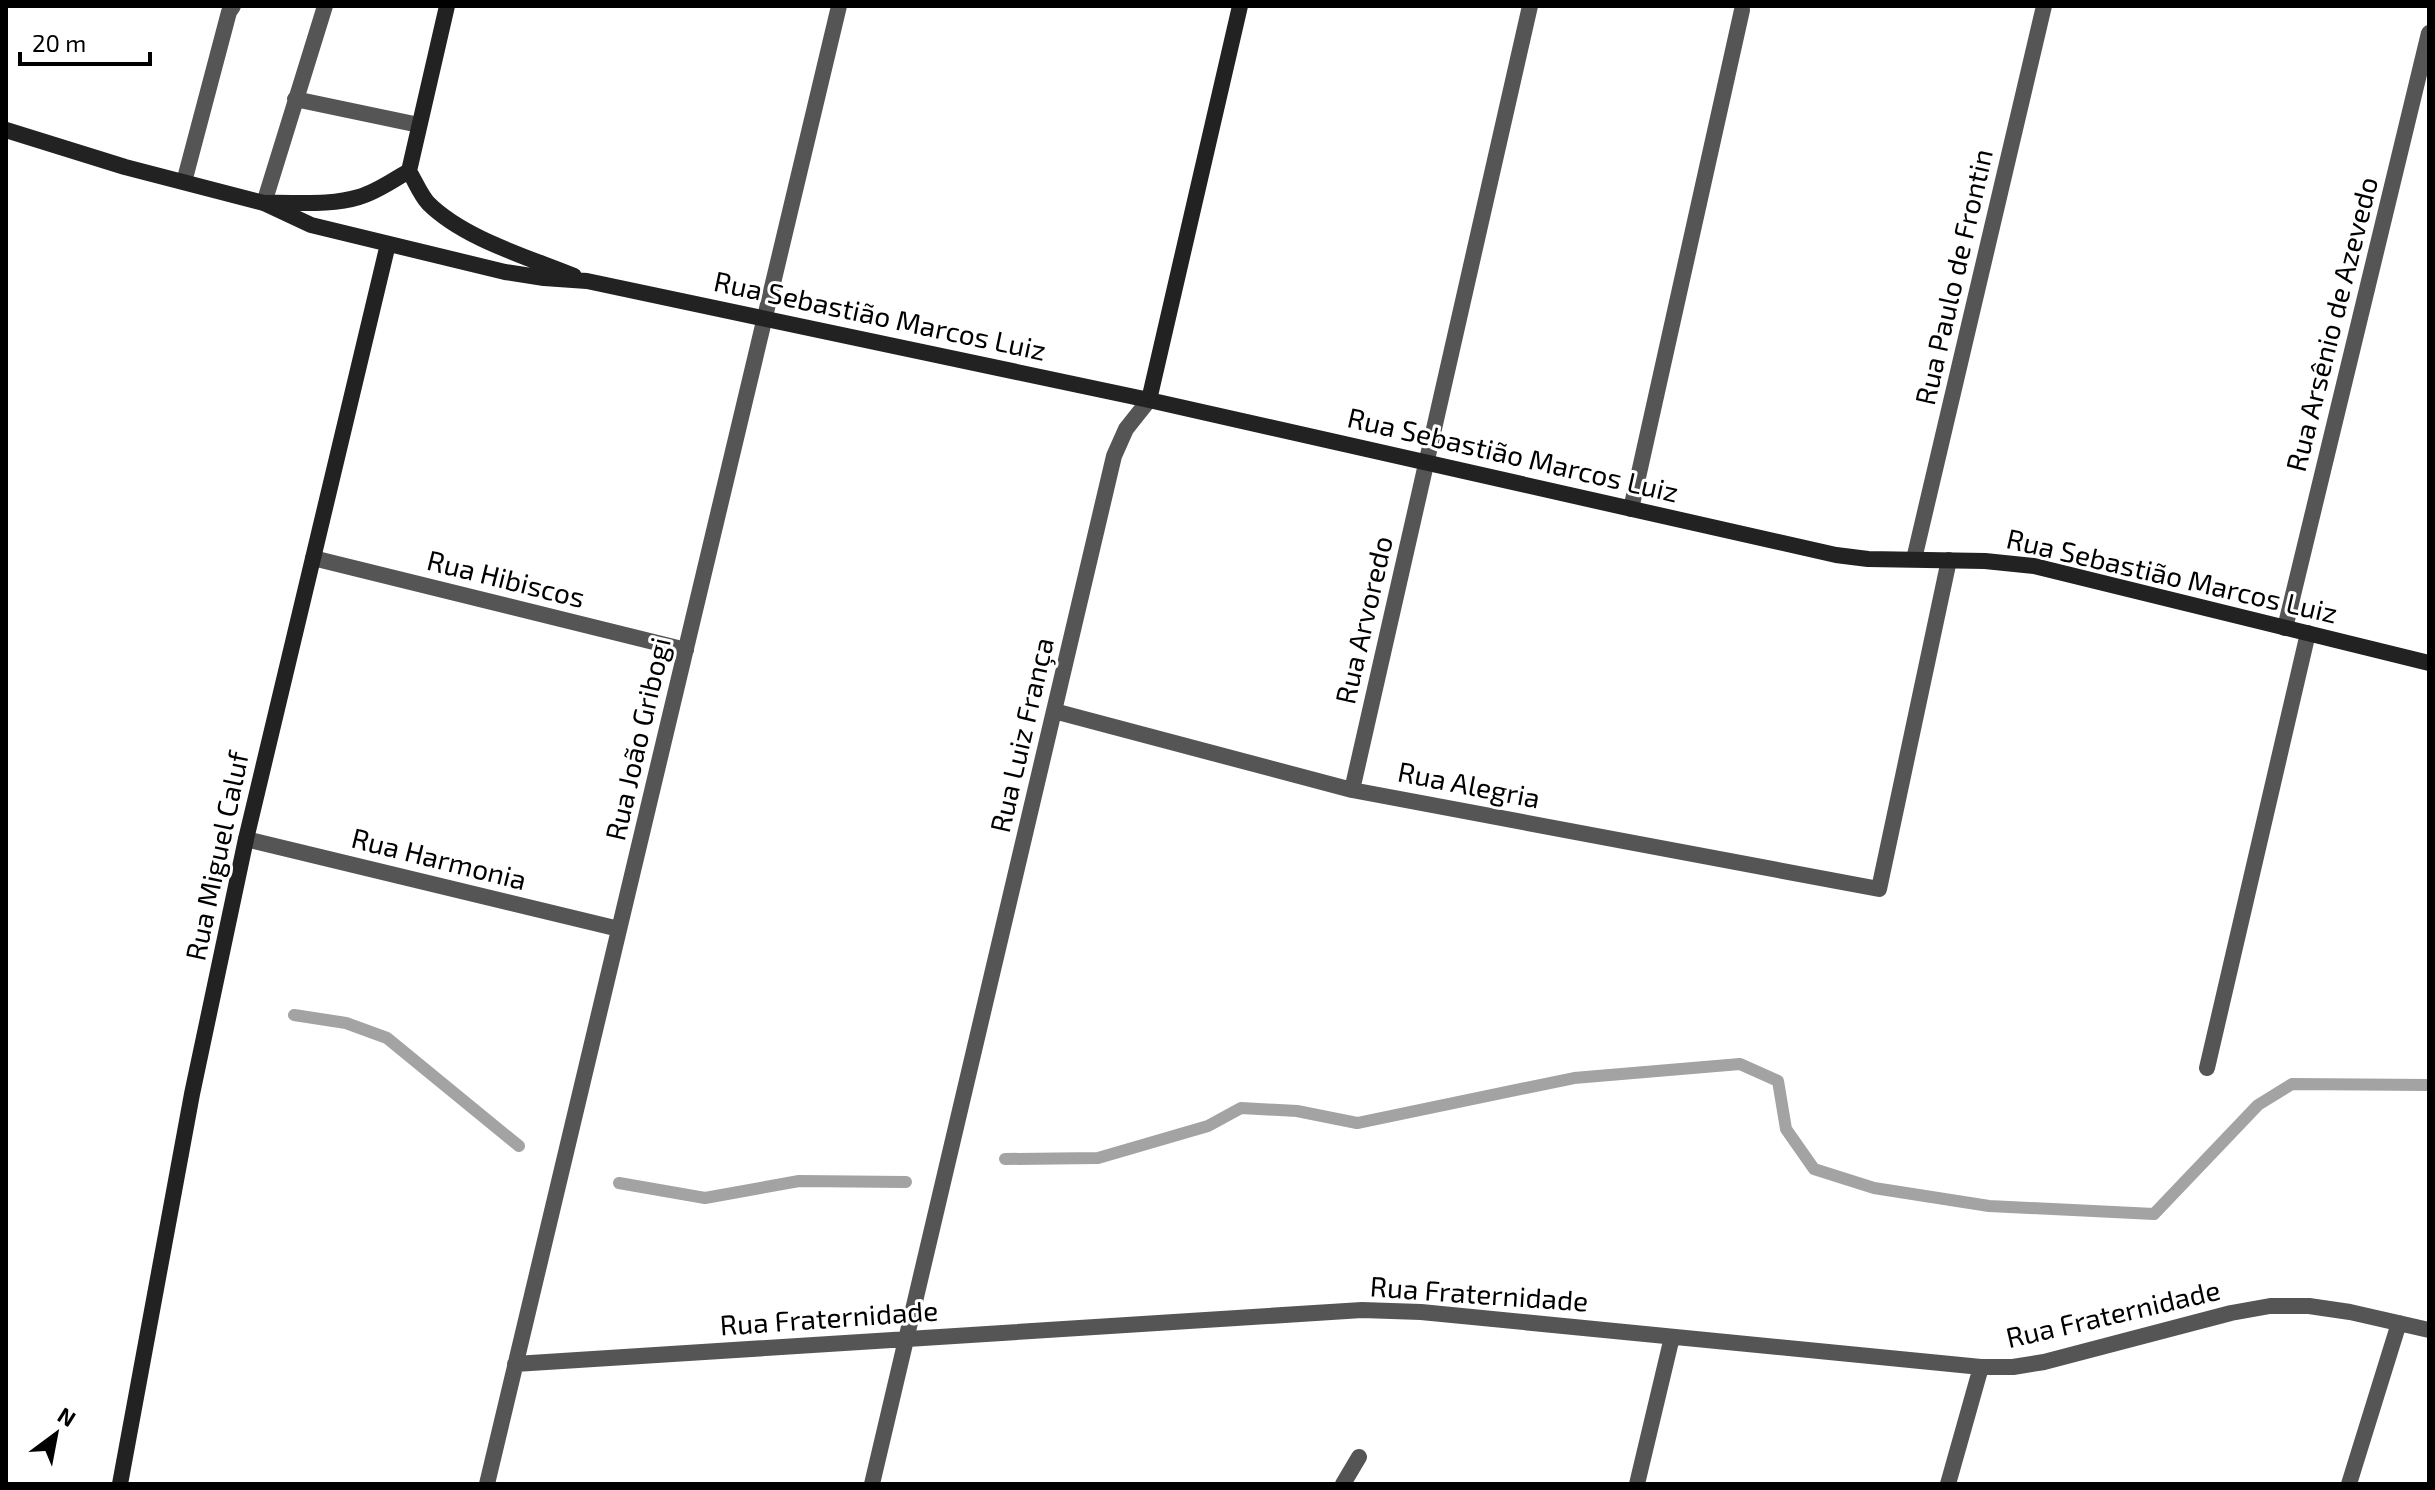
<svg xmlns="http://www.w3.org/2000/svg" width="2435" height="1490" font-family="'Exo 2',sans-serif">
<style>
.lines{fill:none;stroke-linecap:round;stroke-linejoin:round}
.stream{stroke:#a3a3a3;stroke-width:12}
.service{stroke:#555;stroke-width:16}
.minor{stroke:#555;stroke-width:16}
.secondary{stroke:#222;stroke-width:16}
.labels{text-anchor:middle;stroke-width:6;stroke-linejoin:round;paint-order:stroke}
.street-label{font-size:28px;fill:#000;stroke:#fff}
</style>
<rect width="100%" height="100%" fill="#fff"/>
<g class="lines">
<!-- stream -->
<path class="stream" d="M294,1015L346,1023L387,1038L519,1146
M1005,1159L1098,1158L1208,1126L1241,1108L1297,1111L1357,1123L1574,1078L1740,1064L1778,1081L1786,1129L1814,1169L1874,1188L1989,1206L2154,1214L2258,1105L2292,1084L2429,1085
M619,1183L705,1198L799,1181L906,1182"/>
<!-- service -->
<path class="service" d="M295,99L419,125
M184,182L229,12L233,6
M264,203L325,6"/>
<!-- minor -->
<path class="minor" d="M1631,509L1742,10
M313,558L686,650
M1914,559L2044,6
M2285,628L2429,33
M1054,711L1352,790L1879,889L1949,560
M1352,790L1530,6
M246,839L619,929
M2207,1068L2308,633
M515,1364L1362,1310L1421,1312L1981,1367H2013L2044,1362L2231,1313L2270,1306H2309L2350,1312L2429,1330
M487,1484L839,6
M872,1484L1114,456L1126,429L1149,400
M1343,1484L1359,1457
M1637,1484L1672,1337
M1948,1484L1981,1367
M2349,1484L2399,1323"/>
<!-- secondary -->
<path class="secondary" d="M6,130L125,167L264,203L311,225L505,272L544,278L587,281L1149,400L1836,555L1868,559L1985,561L2034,566L2429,663
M409,171C415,181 420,194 428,203C464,239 528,257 574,276
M409,171L447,6
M266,203C295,202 330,206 359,197C377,192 393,180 409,171
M1149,400L1240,6
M120,1484L192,1094L246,839L388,244"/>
</g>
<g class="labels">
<!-- street labels -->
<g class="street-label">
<text transform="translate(1954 277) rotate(-77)" y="10">Rua Paulo de Frontin</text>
<text transform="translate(880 316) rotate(12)" y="10">Rua Sebastião Marcos Luiz</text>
<text transform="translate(2332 324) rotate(-76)" y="10">Rua Arsênio de Azevedo</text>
<text transform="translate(1513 455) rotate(13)" y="10">Rua Sebastião Marcos Luiz</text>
<text transform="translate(2172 576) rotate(13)" y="10">Rua Sebastião Marcos Luiz</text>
<text transform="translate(506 579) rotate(14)" y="10">Rua Hibiscos</text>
<text transform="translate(1364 620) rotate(-77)" y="10">Rua Arvoredo</text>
<text transform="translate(1022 735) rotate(-77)" y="10">Rua Luiz França</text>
<text transform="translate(638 739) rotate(-77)" y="10">Rua João Gribogi</text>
<text transform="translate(1469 785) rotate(11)" y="10">Rua Alegria</text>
<text transform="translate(217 856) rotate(-78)" y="10">Rua Miguel Caluf</text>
<text transform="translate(439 859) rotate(14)" y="10">Rua Harmonia</text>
<text transform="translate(1479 1294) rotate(4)" y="10">Rua Fraternidade</text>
<text transform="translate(2113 1314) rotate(-13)" y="10">Rua Fraternidade</text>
<text transform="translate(829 1318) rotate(-4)" y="10">Rua Fraternidade</text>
</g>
</g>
<!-- border -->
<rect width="2435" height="1490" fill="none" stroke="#000000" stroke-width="16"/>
<!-- north arrow -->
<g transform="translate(56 1434) rotate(32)" stroke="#ffffff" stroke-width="6" paint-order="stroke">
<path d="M0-6L14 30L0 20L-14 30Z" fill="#000000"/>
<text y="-12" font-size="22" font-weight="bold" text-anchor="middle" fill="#000000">N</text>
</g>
<!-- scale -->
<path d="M20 52v12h130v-12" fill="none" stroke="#000000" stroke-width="4"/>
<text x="32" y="52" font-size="24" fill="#000000" stroke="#ffffff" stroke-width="6" paint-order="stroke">20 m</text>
</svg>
